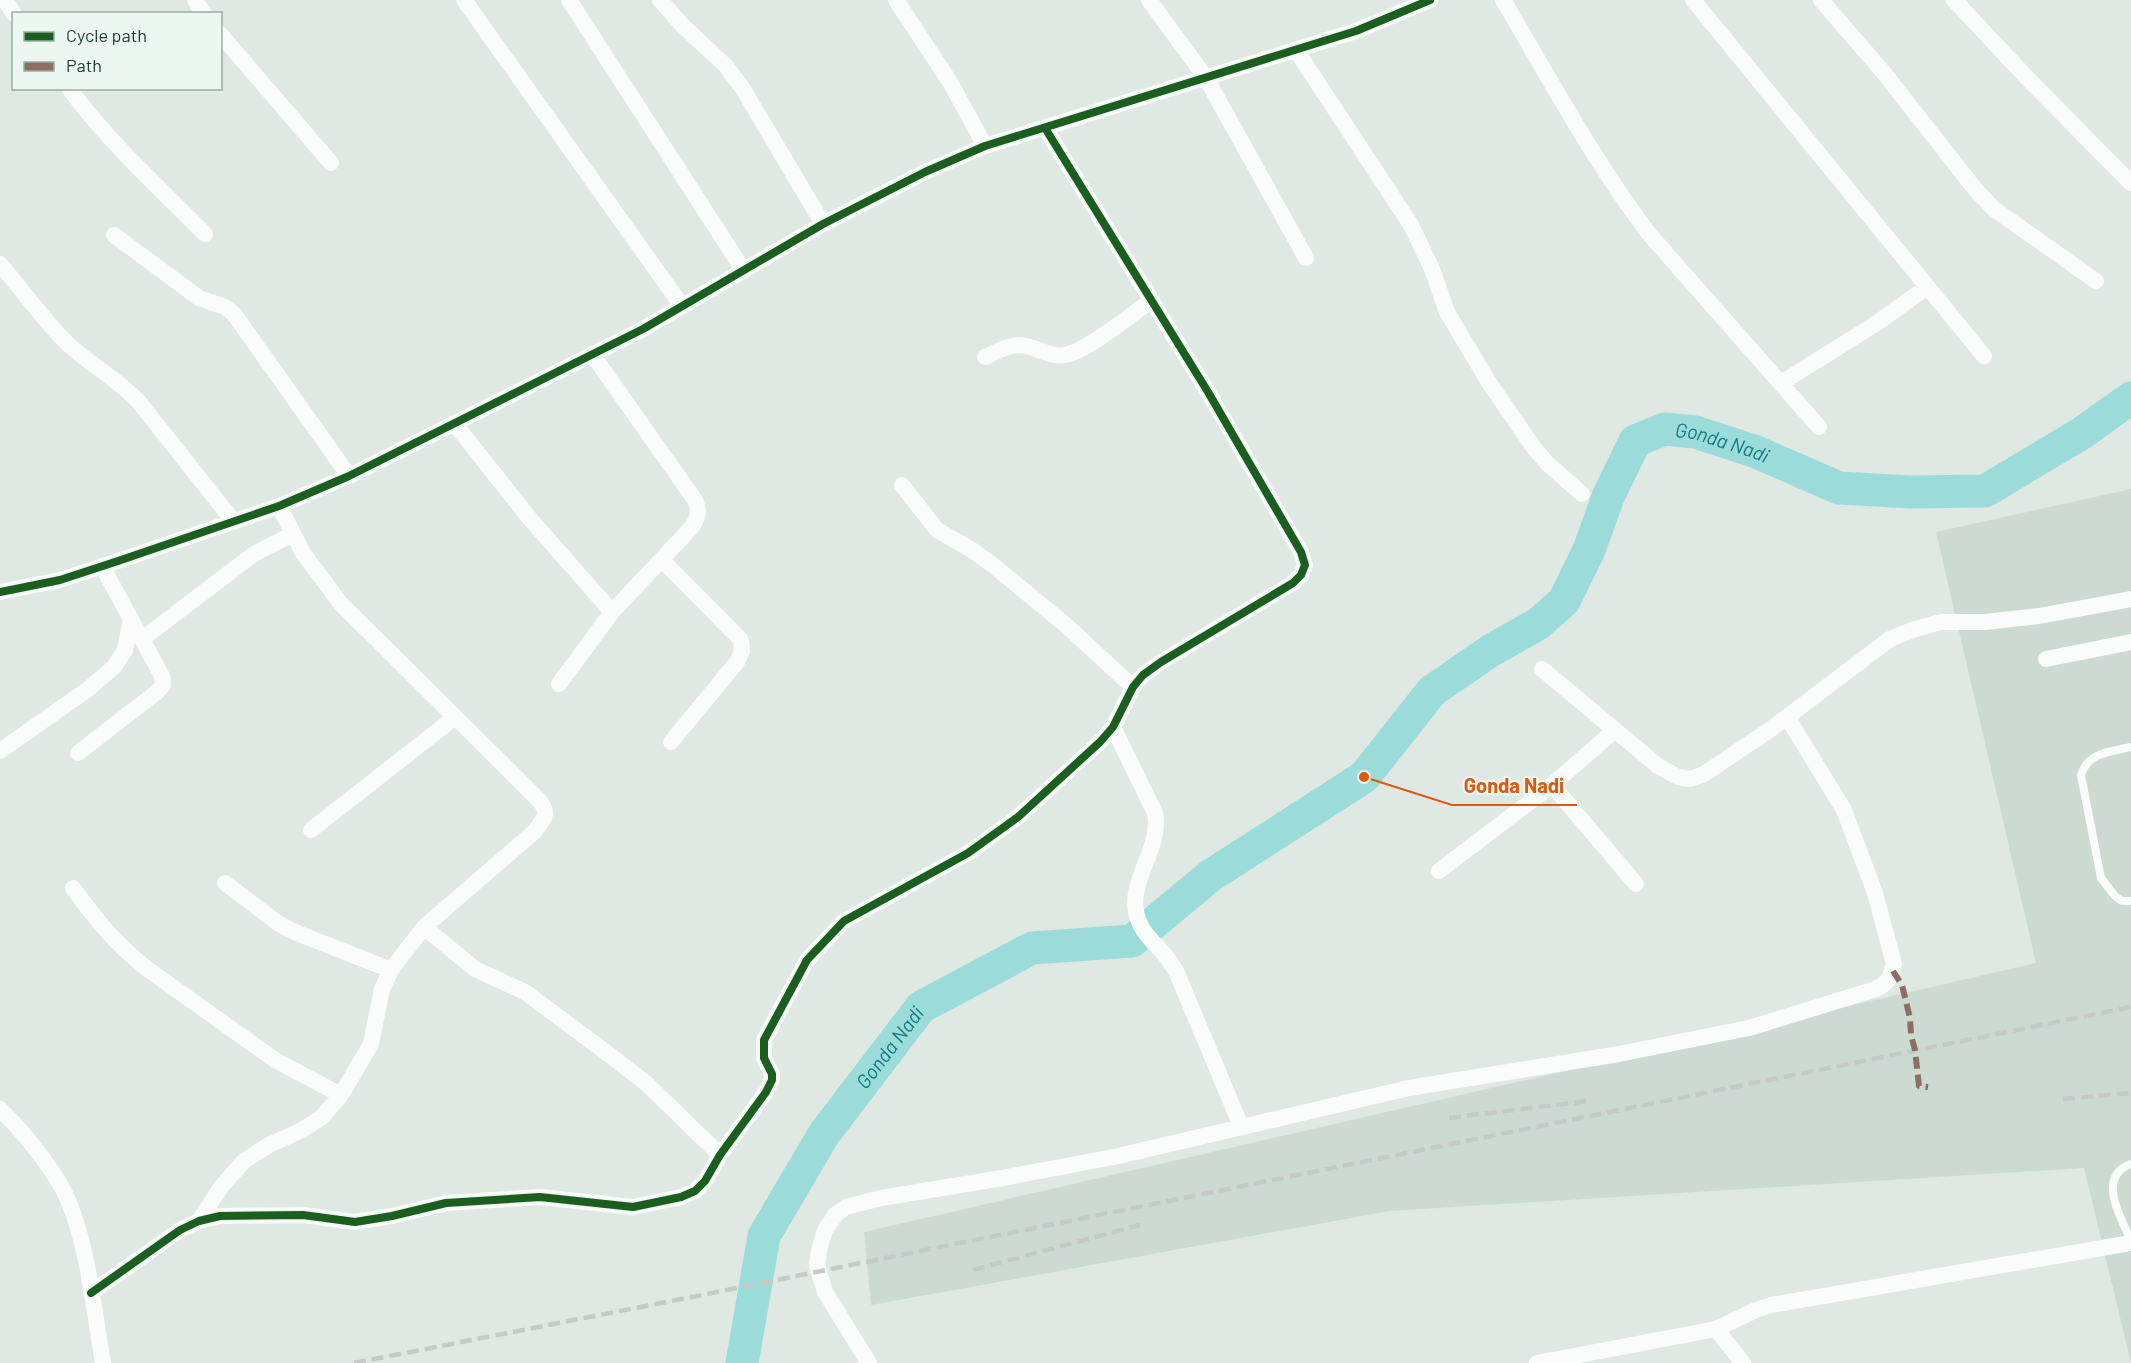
<svg xmlns="http://www.w3.org/2000/svg" width="2131" height="1363" font-family="Barlow,sans-serif">
<style>
.built{fill:#cddad2}
.lines{fill:none;stroke-linecap:round;stroke-linejoin:round}
.river{stroke:#9bdcdb;stroke-width:33}
.lane{stroke:#fafcfb;stroke-width:8}
.street{stroke:#fafcfb;stroke-width:16}
.rail{stroke:#c5c9c7;stroke-width:4.5;stroke-dasharray:12 6;stroke-linecap:butt}
.quiet{stroke:#8d6e63;stroke-width:6;stroke-dasharray:12 6;stroke-linecap:butt}
.cycleway-casing{stroke:#edf7f1;stroke-width:11}
.cycleway{stroke:#1b5e20;stroke-width:8}
.labels{text-anchor:middle;stroke-width:4.5;stroke-linejoin:round;paint-order:stroke}
.water-label{font-size:20px;font-style:italic;fill:#117b7e;stroke:#edf7f1}
.leader{fill:none;stroke:#de580e;stroke-width:2}
.callout-dot{fill:#de580e;stroke:#edf7f1;stroke-width:2}
.callout-label{font-size:20px;text-anchor:middle;font-weight:bold;fill:#de580e;stroke:#edf7f1;stroke-width:4.5;stroke-linejoin:round;paint-order:stroke}
</style>
<rect width="100%" height="100%" fill="#e0e8e3"/>
<!-- built -->
<path class="built" d="M2131,489V1363L2084,1168L1390,1211L871,1305L864,1232L2036,963L1936,532Z"/>
<g class="lines">
<!-- river -->
<path class="river" id="s1" d="M742,1363L764,1236L824,1134L921,1007L1032,948L1132,941L1210,876L1364,777L1432,691L1490,651L1538,624L1564,601L1589,550L1608,497L1635,441L1665,429L1695,432L1754,451L1839,488L1912,492L1985,491L2082,433L2131,398"/>
<!-- lane -->
<path class="lane" d="M2131,747C2110,752 2088,752 2081,775L2101,878L2115,896L2122,901H2131
M2131,1164C2096,1176 2121,1219 2131,1240"/>
<!-- street -->
<path class="street" d="M5,0L14,14
M195,0L204,14
M464,0L682,306
M569,0L744,271
M660,0L682,25L726,66L743,89L823,224
M896,0L950,82L985,146
M1149,0L1206,78L1306,258
M1503,0C1550,79 1594,162 1650,235L1819,427
M1693,0L1984,356
M1821,0L1884,73L1975,189L1994,209L2096,281
M1954,0L2030,81L2131,183
M220,34L331,163
M1296,50L1411,225L1432,269L1447,312L1488,381L1534,448L1548,464L1582,494
M69,88C108,142 159,187 205,234
M114,235L199,298L225,307L234,314L349,476
M0,264C23,291 51,330 77,352C98,369 120,382 139,402L234,522
M985,357C996,352 1008,345 1020,345C1036,346 1049,358 1065,355C1087,351 1132,314 1152,300
M1781,383L1877,323L1927,287
M454,423L531,520L612,612
M902,485L937,530L972,550L994,566L1067,626L1133,687
M662,560L741,640L742,651L737,662L671,742
M0,592L60,580L118,561L279,506L349,476L643,329L823,224L925,172L985,146L1356,31L1430,0
M142,639L254,554L293,534
M2046,659L2131,642
M1542,669L1658,766L1678,777L1690,779L1704,774L1771,729L1890,639L1915,629L1941,622H1985L2039,616L2131,599
M559,684L612,612L692,527C698,518 700,511 695,500L592,354
M1113,727L1155,813C1163,852 1120,886 1141,926C1147,938 1157,945 1165,955C1169,960 1172,965 1176,971L1241,1126
M0,751L87,690L114,667L125,650L131,619
M78,753L157,692L163,685L162,676L102,566
M1552,785L1636,884
M311,830L454,718
M1439,871L1552,785L1615,730
M225,883L279,924L297,933L391,970
M73,888C97,921 114,942 146,968L275,1060L341,1095
M424,927L475,969L525,992L611,1056L647,1084L720,1155
M0,1109C23,1131 59,1175 70,1205C89,1253 94,1312 103,1363
M199,1221L221,1187L244,1161L269,1145L300,1131L321,1118L341,1095L371,1044L382,989L391,970L424,927L534,832C544,819 551,813 538,799L341,604L303,553L279,506
M91,1293L180,1230L199,1221L220,1216L303,1215L355,1222L392,1216L446,1203L540,1197L633,1207L681,1197L695,1191L705,1181L720,1155L766,1092L772,1080V1074L764,1058V1040L807,960L844,921L968,853L1018,817L1100,742L1113,727L1133,687L1143,675L1161,662L1293,583L1301,575L1305,565L1301,552L1208,392L1045,128
M1716,1329L1743,1363
M869,1363L825,1292L817,1265L819,1250L825,1230L836,1214L846,1207L881,1198L1002,1178L1114,1157L1409,1088L1619,1054L1749,1028L1876,989L1883,985L1889,979L1894,964L1875,893L1844,810L1787,717
M1537,1363L1716,1329L1756,1310L1771,1305L2131,1243"/>
<!-- rail -->
<path class="rail" d="M2063,1099L2131,1093
M1449,1118L1588,1101
M973,1270L1140,1225
M354,1363L707,1294L2131,1007"/>
<!-- quiet -->
<path class="quiet" d="M1893,971L1902,985L1910,1018L1911,1035L1915,1050L1919,1086L1928,1087"/>
<!-- cycleway casing -->
<g class="cycleway-casing">
<path id="cycleway" d="M0,592L60,580L118,561L279,506L349,476L643,329L823,224L925,172L985,146L1356,31L1430,0
M91,1293L180,1230L199,1221L220,1216L303,1215L355,1222L392,1216L446,1203L540,1197L633,1207L681,1197L695,1191L705,1181L720,1155L766,1092L772,1080V1074L764,1058V1040L807,960L844,921L968,853L1018,817L1100,742L1113,727L1133,687L1143,675L1161,662L1293,583L1301,575L1305,565L1301,552L1208,392L1045,128"/>
</g>
<!-- cycleway -->
<use href="#cycleway" class="cycleway"/>
</g>
<g class="labels">
<!-- water labels -->
<g class="water-label">
<text dy="7" stroke="none"><textPath href="#s1" startOffset="1454">Gonda Nadi</textPath></text>
<text dy="7" stroke="none"><textPath href="#s1" startOffset="356">Gonda Nadi</textPath></text>
</g>
</g>
<!-- callouts -->
<path class="leader" d="M1364 777L1452 805H1577"/>
<circle class="callout-dot" cx="1364" cy="777" r="6"/>
<g class="callout-label">
<text x="1514" y="793">Gonda Nadi</text>
</g>
<!-- legend -->
<rect x="12" y="12" width="210" height="78" fill="#edf7f1" stroke="#9aaca3" stroke-width="1.5"/>
<rect x="24" y="32" width="30" height="9" fill="#1b5e20" stroke="#9aaca3" stroke-width="1.5"/>
<text x="66" y="42" font-size="18" fill="#1d3c2f">Cycle path</text>
<rect x="24" y="62" width="30" height="9" fill="#8d6e63" stroke="#9aaca3" stroke-width="1.5"/>
<text x="66" y="72" font-size="18" fill="#1d3c2f">Path</text>
</svg>
